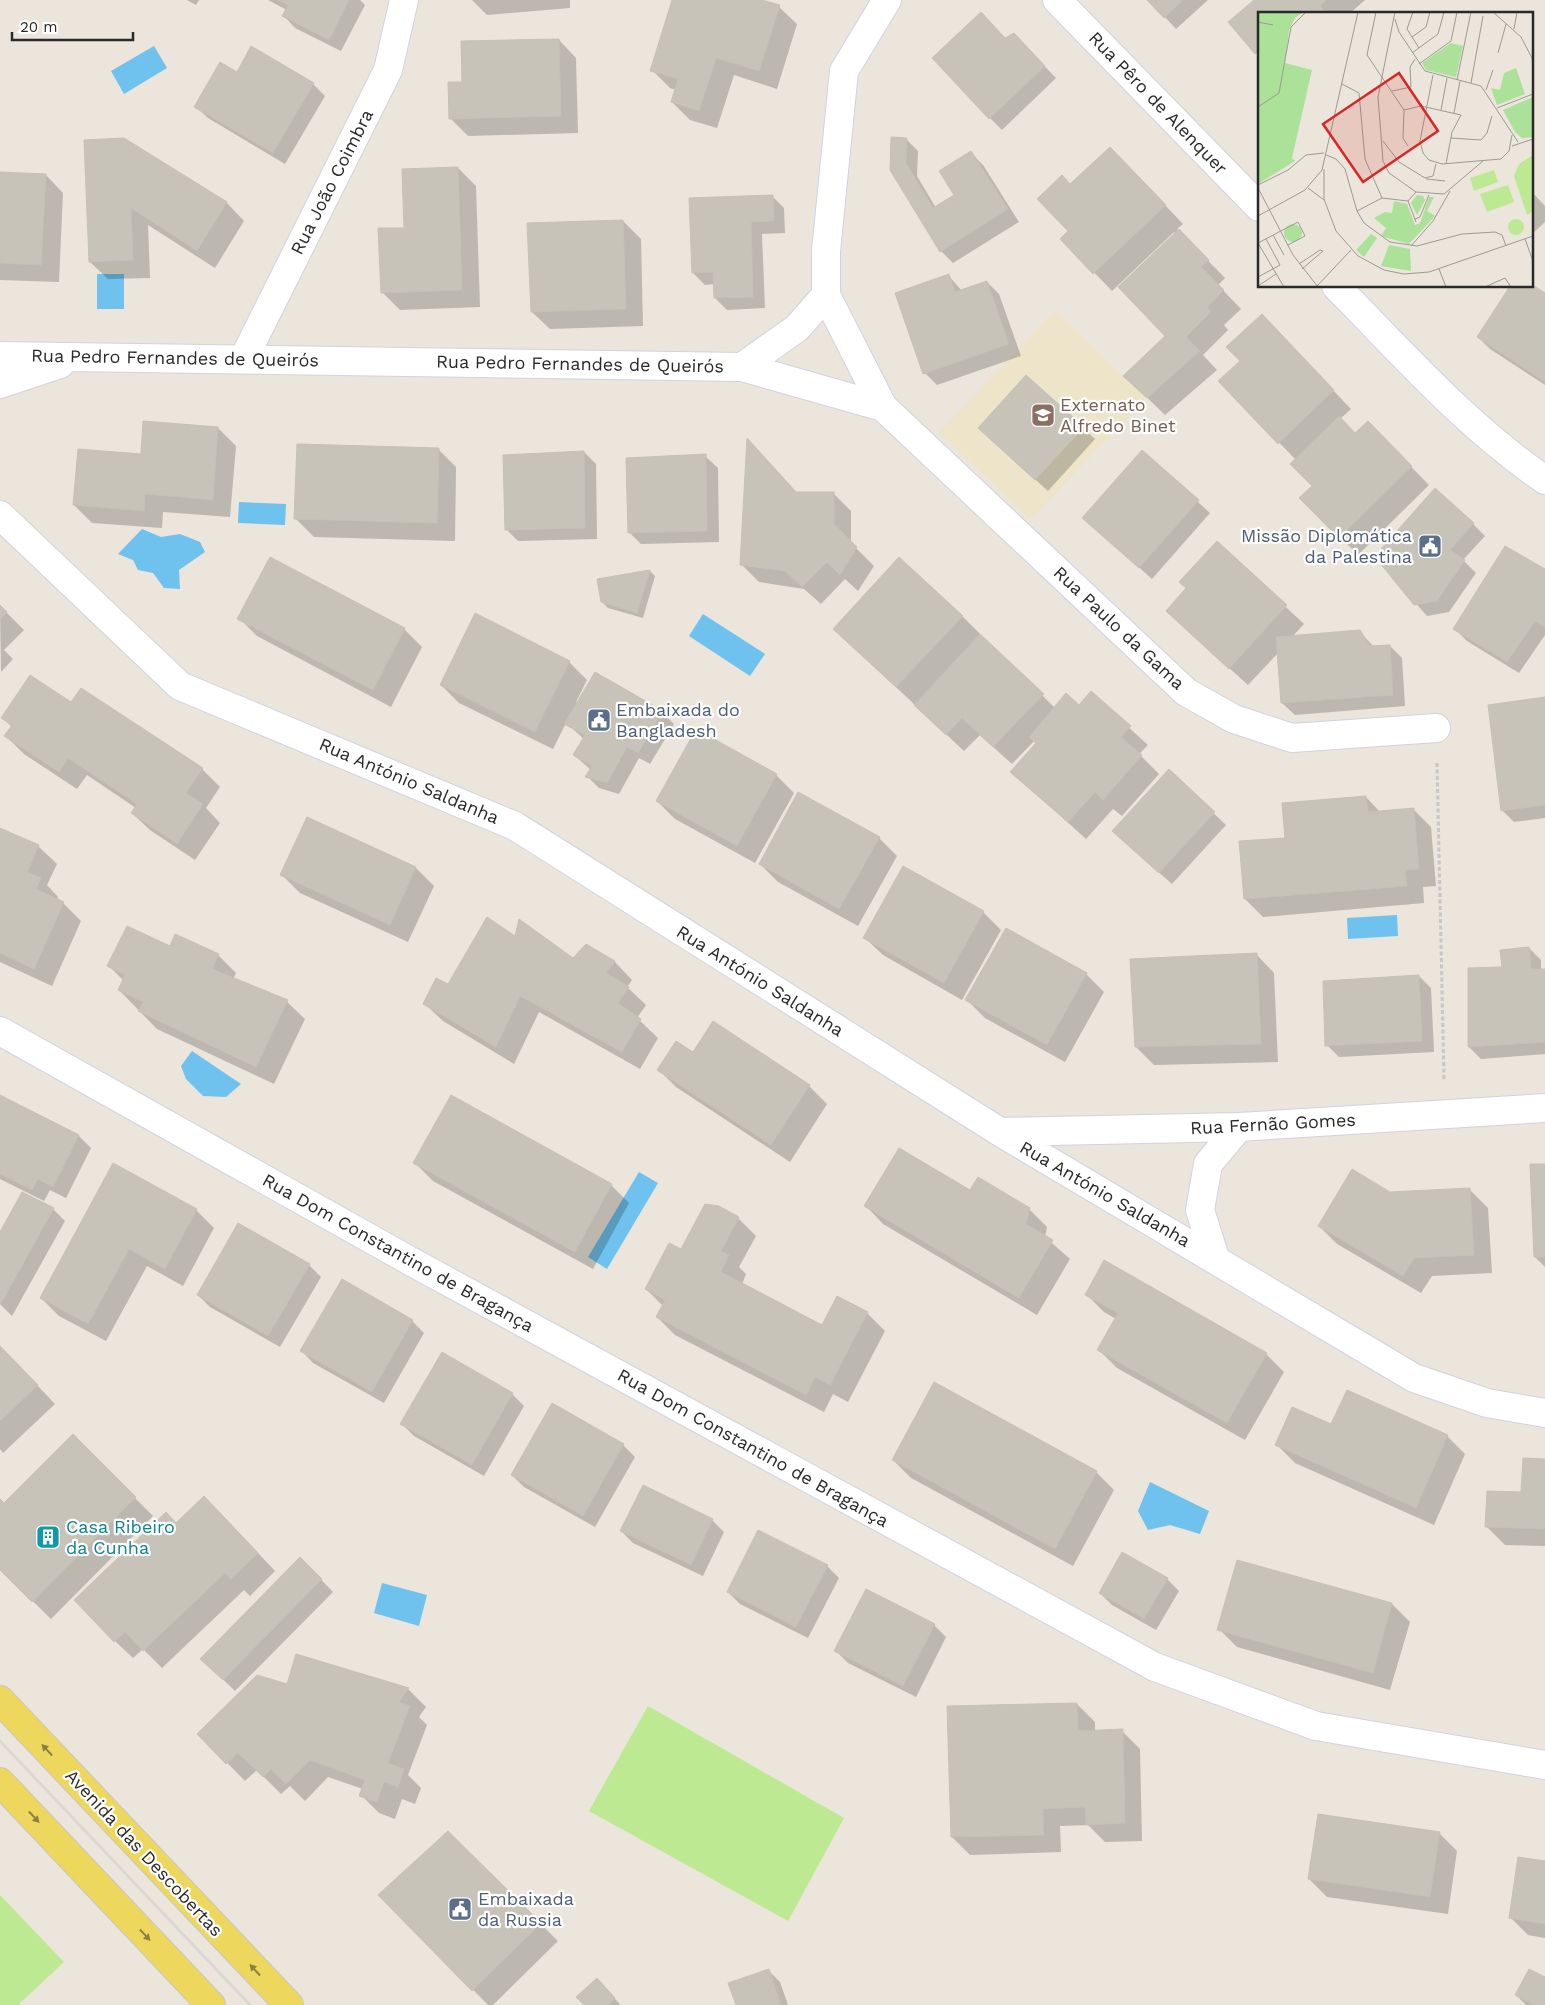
<svg xmlns="http://www.w3.org/2000/svg" width="1545" height="2005" font-family="'Work Sans',sans-serif">
<style>
.education{fill:#ede4ca}
.pitch{fill:#bee993}
.plaza{fill:#dbd8d2}
.water{fill:#6ec2ed}
.shadow{fill:#0003}
.building{fill:#c7c3b9;stroke:#c6c1b5}
.lines{fill:none;stroke-linecap:round;stroke-linejoin:round}
.minor-casing{stroke:#d0d2e2;stroke-width:30}
.major-casing{stroke:#c7c7c7;stroke-width:30}
.path{stroke:#c7c7c7;stroke-width:3;stroke-dasharray:4 2.5;stroke-linecap:butt}
.minor{stroke:#fff;stroke-width:28}
.major{stroke:#eed75d;stroke-width:28}
.oneway{fill:#8c8043}
.labels{text-anchor:middle;stroke-width:4.5;stroke-linejoin:round;paint-order:stroke}
.street-label{font-size:18px;fill:#292929;stroke:#fff}
.education-label{font-size:18px;fill:#785e54;stroke:#fff;text-anchor:start}
.service-label{font-size:18px;fill:#4e5e75;stroke:#fff;text-anchor:start}
.culture-label{font-size:18px;fill:#0d838f;stroke:#fff;text-anchor:start}
.inset-road{fill:none;stroke:#9d9a94;stroke-width:1}
.view{fill:#d62828;fill-opacity:0.15;stroke:#d62828;stroke-width:2.5}
.inset-edge{fill:none;stroke:#292929;stroke-width:2.5}
</style>
<rect width="100%" height="100%" fill="#ebe5db"/>
<!-- education -->
<path class="education" d="M1055,311L1147,398L1030,520L939,432Z"/>
<!-- pitch -->
<path class="pitch" d="M648,1706L844,1818L788,1921L589,1811Z
M0,1895L64,1962L18,2005H0Z"/>
<!-- plaza -->
<path class="plaza" d="M0,1739L252,2005H248L0,1743Z"/>
<!-- water -->
<path class="water" d="M154,46L167,68L124,94L111,71Z
M97,274H124V309H97Z
M239,502L286,504L285,525L238,523Z
M142,529L161,537L180,534L200,542L205,552L179,570L180,589L164,588L153,573L138,570L133,560L118,554Z
M703,614L765,654L750,676L689,636Z
M1397,915L1398,936L1348,939L1347,918Z
M192,1051L241,1084L226,1097L203,1096L186,1079L181,1066Z
M639,1172L658,1183L607,1269L588,1257Z
M1150,1482L1209,1511L1200,1534L1170,1525L1148,1530L1138,1511Z
M382,1583L427,1595L419,1626L374,1613Z"/>
<!-- shadow -->
<path class="shadow" d="M187,0H199L196,5Z
M268,0H360L365,5L341,51L295,28L284,16L287,10Z
M472,0H570V8L487,15Z
M674,0H758L779,7L797,24L777,89L734,75L717,128L690,120L672,102L676,90L670,88L652,70Z
M1149,0H1208L1176,29Z
M1256,0H1365L1349,14H1259V56L1230,22Z
M1005,39L1026,47L1056,78L1002,130L990,118Z
M559,40L576,58L578,133L468,136L450,118L463,83Z
M237,73L313,84L325,96L285,164L208,118L196,107Z
M124,139L227,203L244,221L215,268L148,225L150,278L108,279L90,262Z
M906,139L918,151L917,176L936,208L956,195L971,153L983,165L1019,222L953,263L941,251L891,170Z
M1128,166L1183,224L1177,229L1225,278L1218,285L1241,309L1224,325L1228,330L1203,355L1217,370L1165,415L1125,376L1167,336L1176,234L1174,232L1112,291L1062,239L1069,231L1070,186Z
M458,168L476,186L480,307L400,310L382,292L405,229Z
M0,173L46,175L63,193L59,282L0,280V286Z
M1531,191L1545,206V222L1531,235Z
M772,196L784,208L785,233L762,234L765,308L727,310L715,298V284L705,285L693,273Z
M623,221L641,239L643,326L550,329L532,312Z
M948,275L962,291L987,282L999,294L1021,356L937,385L925,373Z
M1545,295V385L1490,349L1478,337Z
M1279,334L1351,409L1340,419L1356,435L1368,423L1429,485L1358,555L1301,498L1313,486L1296,460L1220,381L1242,361Z
M218,428L236,446L230,517L163,512L162,528L92,523L74,505L142,456Z
M1083,428L1095,439L1048,491L992,440Z
M438,449L456,467L455,541L314,537L296,519Z
M1142,451L1210,513L1152,579L1096,529Z
M584,452L596,464L597,539L518,541L506,529Z
M705,456L718,468L719,542L641,544L629,532Z
M765,458L797,493H833L851,511V543L874,566L858,591L845,579L821,604L804,589L759,582L741,564Z
M1473,524L1485,536L1463,560L1476,573L1449,612L1427,616L1381,564Z
M1217,543L1304,624L1292,637L1360,632L1374,647L1390,646L1402,658L1405,706L1295,715L1282,703L1279,652L1248,685L1185,628L1187,588Z
M270,559L404,629L422,647L391,707L257,636L239,618Z
M650,571L655,576L643,618L608,608L602,602L598,580Z
M1545,571V635L1519,673L1467,641L1455,629Z
M0,606L24,630L4,650L13,659L1,672Z
M962,616L1055,708L1080,707L1091,693L1148,745L1139,754L1159,774L1122,816L1113,809L1086,839L1012,772L1037,743L1035,740L1012,764L980,735L964,751L834,629Z
M569,662L587,680L576,702L662,712L674,724L650,764L639,758L619,794L599,788L587,776L591,770L574,755L584,739L566,723L553,749L459,703L441,685Z
M1545,698V818L1514,822L1502,810Z
M72,704L202,769L220,787L206,808L220,823L195,860L150,830L132,813L136,808L87,775L77,789L24,754L6,736L12,727L3,718Z
M1169,771L1226,825L1172,884L1126,843Z
M776,775L794,793L755,863L675,819L657,801Z
M1366,797L1380,812L1413,809L1431,827L1436,886L1423,887L1424,903L1263,917L1245,899L1286,839Z
M308,819L416,868L434,886L408,942L300,893L282,875Z
M0,829L39,847L57,864L47,885L58,897L57,900L63,903L81,921L52,986L0,962Z
M879,838L897,856L858,926L778,882L760,864Z
M904,868L983,912L1001,930L962,1000L883,955L865,938Z
M586,946L615,962L632,980L627,987L646,1005L637,1018L658,1038L640,1069L539,1012L514,1064L443,1021L425,1004L449,986L574,960Z
M170,948L218,955L236,973L233,979L287,1002L305,1019L274,1084L157,1029L119,990L124,981L109,966Z
M1529,948L1541,960V970H1545V1054L1481,1059L1469,1047L1503,968Z
M1257,955L1274,973L1278,1062L1154,1065L1136,1047Z
M1086,974L1104,992L1065,1062L985,1018L967,1000Z
M1419,976L1431,988L1434,1052L1339,1057L1327,1045Z
M694,1054L809,1086L827,1104L790,1162L676,1087L658,1069Z
M0,1097L79,1136L91,1148L66,1198L50,1190L44,1201L0,1179Z
M415,1163L611,1185L629,1203L593,1269L433,1181Z
M1545,1165V1267L1535,1257Z
M1470,1190L1488,1208L1492,1273L1432,1276L1421,1293L1337,1244L1319,1226L1390,1193Z
M970,1192L1029,1209L1047,1227L1045,1237L1070,1259L1037,1315L883,1224L866,1206Z
M53,1209L65,1221L12,1316L0,1304V1235Z
M196,1210L214,1228L183,1286L147,1266L106,1341L59,1316L41,1298Z
M738,1218L756,1236L739,1267L746,1274L742,1284L823,1326L867,1313L885,1331L848,1402L833,1394L824,1412L675,1335L657,1317L663,1306L646,1289L682,1251Z
M309,1265L321,1277L280,1347L210,1307L198,1295Z
M1086,1294L1266,1354L1284,1372L1245,1440L1117,1368L1099,1350L1116,1319L1104,1312Z
M412,1321L424,1333L384,1403L313,1363L302,1351Z
M0,1346L55,1404L3,1453L0,1449Z
M512,1394L524,1406L484,1476L414,1436L402,1424Z
M1332,1426L1447,1436L1465,1454L1434,1525L1295,1463L1277,1445Z
M73,1436L153,1516L51,1619L0,1569V1501L4,1505Z
M623,1445L635,1457L595,1527L524,1487L512,1475Z
M893,1460L1096,1472L1114,1490L1073,1566L911,1478Z
M1545,1460V1546L1505,1545L1487,1527L1522,1493Z
M222,1515L275,1571L250,1596L244,1590L162,1668L143,1649L133,1658L115,1641L176,1524Z
M712,1520L724,1532L703,1576L633,1543L621,1531Z
M300,1558L333,1592L235,1691L202,1659Z
M827,1566L839,1578L808,1638L740,1604L728,1592Z
M1167,1579L1179,1591L1156,1630L1112,1605L1100,1593Z
M1392,1604L1410,1622L1390,1690L1237,1647L1219,1629Z
M934,1625L946,1637L916,1697L848,1663L836,1651Z
M297,1655L408,1689L426,1707L419,1717L427,1725L408,1775L421,1788L415,1804L402,1799L395,1819L379,1813L361,1795L363,1789L328,1777L305,1801L290,1786L281,1794L257,1770L245,1781L199,1734L288,1686Z
M1077,1704L1095,1722V1732L1122,1731L1140,1749L1142,1841L1105,1842L1088,1825L1060,1826L1061,1852L970,1855L952,1837Z
M448,1833L558,1941L493,2005H488L380,1895Z
M1439,1833L1457,1851L1448,1914L1327,1897L1309,1879Z
M1545,1862V1938L1528,1935L1510,1917Z
M768,1970L780,1982L788,2005H737Z
M1545,1979V2005H1526L1516,1995Z
M596,1980L620,2004L619,2005H586Z"/>
<!-- building -->
<path class="building" d="M278,0H349L329,40L282,16L288,5Z
M672,0H762L780,5L759,71L716,58L699,111L671,102L678,79L650,71Z
M1147,0H1183L1164,18Z
M1254,0H1326L1320,6L1327,14H1259V51L1255,54L1228,22Z
M981,12L1005,38L1014,33L1045,66L989,119L932,58Z
M559,39L561,116L449,119L448,82H462L461,41Z
M251,46L314,83L273,153L194,107L220,62L237,72Z
M891,137L907,138L906,163L933,208L954,195L939,171L971,151L1008,209L940,252L890,170Z
M124,138L227,202L197,251L131,208L133,260L89,262L84,140Z
M1110,147L1166,205L1093,274L1060,239L1068,231L1037,199L1062,175L1070,184Z
M458,167L462,290L381,293L378,228H404L402,169Z
M0,172L46,174L41,265L0,263Z
M773,195L774,221L751,222L753,297L714,298L713,272L692,273L689,198Z
M623,220L626,309L531,312L527,223Z
M1179,229L1209,260L1201,267L1224,290L1207,307L1211,312L1186,337L1200,351L1147,398L1123,376L1165,336L1118,287Z
M949,274L955,292L987,281L1009,344L923,374L895,293Z
M1531,284L1545,293V382L1477,337L1510,286H1531Z
M1262,314L1334,390L1278,444L1218,381L1240,361L1226,347Z
M1026,375L1084,427L1035,480L978,428Z
M1339,416L1355,433L1368,421L1412,466L1339,538L1299,498L1312,486L1290,464Z
M143,421L218,427L213,500L145,494L144,511L73,505L78,449L141,454Z
M747,438L796,492H834V524L857,547L840,575L827,562L802,587L785,571L740,565Z
M297,444L439,448L437,523L294,519Z
M1142,450L1199,500L1139,568L1082,518Z
M584,451L585,528L505,530L503,455Z
M706,454L707,531L628,533L626,458Z
M1435,488L1474,523L1450,550L1465,560L1437,601L1414,605L1380,563L1388,556L1381,549Z
M1217,541L1287,605L1229,669L1166,611L1186,588L1179,582Z
M1505,546L1545,569V627L1535,621L1507,662L1453,629Z
M270,557L405,628L373,690L237,619Z
M899,557L963,616L896,687L833,629Z
M650,570L637,613L601,602L597,579Z
M0,605L7,612L0,619Z
M475,613L570,661L535,732L440,685Z
M1360,630L1370,646L1390,645L1393,695L1281,703L1276,637Z
M980,634L1044,694L993,747L962,718L946,735L914,705Z
M595,672L663,711L638,753L627,747L607,783L585,777L592,766L573,755L585,735L564,724Z
M30,675L71,702L81,688L203,768L186,793L203,804L177,844L131,813L137,804L68,758L59,772L4,736L12,725L1,718Z
M1091,691L1131,726L1121,737L1142,755L1103,800L1095,792L1068,822L1010,772L1036,743L1029,737L1066,693L1079,705Z
M1545,697V805L1501,811L1488,705Z
M696,729L777,774L737,846L656,801Z
M1169,769L1215,812L1159,873L1112,831Z
M798,792L880,837L839,909L759,864Z
M1366,796L1368,812L1414,808L1419,869L1405,870L1407,886L1244,899L1239,841L1285,838L1282,803Z
M307,817L416,867L390,925L280,875Z
M0,828L39,845L27,872L41,878L36,889L64,902L34,969L0,953Z
M903,866L984,911L944,983L863,938Z
M487,917L515,936L519,919L573,958L586,944L615,961L606,973L629,987L618,1003L641,1019L622,1052L520,996L496,1047L423,1004L436,978L448,984Z
M127,926L170,946L175,934L219,954L212,969L288,1000L256,1067L138,1011L143,1002L118,990L125,975L107,966Z
M1006,928L1087,973L1047,1045L965,1000Z
M1529,947L1531,969H1545V1042L1468,1047V968L1502,967L1500,950Z
M1257,953L1261,1044L1135,1047L1130,959Z
M1419,975L1422,1041L1325,1046L1323,981Z
M713,1021L810,1085L771,1145L657,1070L676,1041L693,1052Z
M0,1095L79,1135L53,1187L38,1179L32,1190L0,1174Z
M451,1095L612,1184L575,1252L413,1163Z
M899,1148L970,1190L978,1177L1030,1208L1026,1224L1053,1240L1019,1298L864,1206Z
M113,1163L197,1209L165,1269L129,1249L88,1324L40,1298Z
M1530,1164H1545V1257H1534Z
M1352,1169L1390,1192L1470,1188L1474,1255L1414,1258L1403,1276L1318,1226Z
M22,1192L54,1208L0,1305V1232Z
M705,1204L719,1206L739,1217L721,1251L729,1255L721,1272L822,1325L837,1296L868,1312L830,1385L815,1377L806,1395L656,1317L665,1300L645,1289L669,1243L681,1249Z
M238,1223L310,1264L268,1336L197,1295Z
M1104,1260L1267,1353L1227,1423L1097,1350L1118,1313L1085,1295Z
M342,1279L413,1320L372,1392L300,1351Z
M0,1346L38,1385L0,1421Z
M442,1352L513,1393L472,1465L400,1424Z
M934,1382L1097,1471L1055,1549L892,1460Z
M1347,1390L1448,1435L1416,1508L1275,1445L1292,1407L1331,1424Z
M552,1403L624,1444L583,1516L511,1475Z
M73,1434L136,1497L32,1602L0,1570V1499L4,1503Z
M1523,1458L1545,1459V1529L1485,1527L1487,1491L1521,1492Z
M643,1485L713,1519L691,1565L620,1531Z
M204,1496L258,1553L231,1579L225,1573L143,1651L125,1632L114,1642L74,1600L166,1512L176,1523Z
M758,1530L828,1565L796,1627L727,1592Z
M1122,1552L1168,1578L1144,1619L1099,1593Z
M300,1557L322,1579L223,1680L200,1659Z
M1237,1560L1392,1603L1373,1673L1217,1630Z
M866,1589L935,1624L903,1686L834,1651Z
M296,1654L409,1688L399,1702L410,1706L388,1763L404,1769L398,1787L384,1782L377,1802L359,1796L365,1780L310,1760L286,1784L271,1769L263,1777L238,1753L226,1764L197,1734L257,1675L287,1684Z
M1077,1703L1078,1731L1123,1729L1125,1823L1086,1825L1085,1807L1043,1809L1044,1835L951,1837L947,1706Z
M1318,1814L1440,1832L1430,1897L1308,1879Z
M448,1831L541,1923L472,1991L378,1895Z
M1518,1857L1545,1861V1924L1509,1918Z
M769,1969L781,2005H736L728,1983Z
M1529,1969L1545,1977V2005H1534L1515,1995Z
M597,1978L615,1998L608,2005H584L576,1997Z"/>
<g class="lines">
<!-- minor casing -->
<g class="minor-casing">
<path id="minor" d="M1057,0L1259,207
M1336,286C1403,354 1466,426 1545,480
M826,295L883,407
M0,356L742,367L797,328L826,295V251L844,71L887,0
M244,358L388,70L404,0
M742,367L883,407L1186,692L1234,719L1292,738L1436,728
M0,384L60,364
M0,515L180,686L515,826L1000,1132L1414,1378L1487,1403L1545,1413
M0,1031L412,1262L1155,1667L1316,1726L1545,1765
M1000,1132L1239,1127L1545,1108
M1215,1258L1200,1210L1208,1164L1239,1127"/>
</g>
<!-- major casing -->
<g class="major-casing">
<path id="major" d="M0,1700L289,2005
M0,1782L211,2005"/>
</g>
<!-- path -->
<path class="path" d="M1437,763L1444,1079"/>
<!-- minor -->
<use href="#minor" class="minor"/>
<!-- major -->
<use href="#major" class="major"/>
</g>
<!-- one-way arrows -->
<defs><path id="oneway-solid" d="M-6-.8H1V-3.2L6.5 0L1 3.2V.8H-6Z" transform="scale(1.25)"/></defs>
<g class="oneway">
<use href="#oneway-solid" transform="translate(47 1750) rotate(-133)"/>
<use href="#oneway-solid" transform="translate(34 1817) rotate(47)"/>
<use href="#oneway-solid" transform="translate(145 1935) rotate(47)"/>
<use href="#oneway-solid" transform="translate(255 1970) rotate(-133)"/>
</g>
<!-- icons -->
<defs>
<g id="school-square" transform="scale(1.25)"><rect x="-9" y="-9" width="18" height="18" rx="4" fill="#8d6e63" stroke="#fff"/><path d="M0-5L7-2L0 1L-7-2ZM-4 1L0 2.5L4 1V4Q0 6-4 4Z" fill="#fff"/></g>
<g id="civic-square" transform="scale(1.25)"><rect x="-9" y="-9" width="18" height="18" rx="4" fill="#5c6f8a" stroke="#fff"/><path d="M-.6-6.5H3V-4.5H.6V-3L4-1V1h2V6H-6V1h2V-1L-.6-3ZM-1.2 2.5V6h2.4V2.5Z" fill="#fff"/></g>
<g id="building-square" transform="scale(1.25)"><rect x="-9" y="-9" width="18" height="18" rx="4" fill="#0f9aa8" stroke="#fff"/><path d="M-4-6H4V6H1V3H-1V6H-4ZM-2.5-4.3h1.7v1.8h-1.7ZM.8-4.3h1.7v1.8H.8ZM-2.5-1h1.7V.8h-1.7ZM.8-1h1.7V.8H.8Z" fill="#fff"/></g>
</defs>
<g fill-rule="evenodd">
<use href="#school-square" x="1043" y="415"/>
<use href="#civic-square" x="1430" y="546"/>
<use href="#civic-square" x="599" y="720"/>
<use href="#building-square" x="48" y="1537"/>
<use href="#civic-square" x="460" y="1909"/>
</g>
<g class="labels">
<!-- street labels -->
<g class="street-label">
<text transform="translate(1158 103) rotate(46)" y="6">Rua Pêro de Alenquer</text>
<text transform="translate(332 182) rotate(-63)" y="6">Rua João Coimbra</text>
<text transform="translate(175 358) rotate(1)" y="6">Rua Pedro Fernandes de Queirós</text>
<text transform="translate(580 364) rotate(1)" y="6">Rua Pedro Fernandes de Queirós</text>
<text transform="translate(1119 628) rotate(43)" y="6">Rua Paulo da Gama</text>
<text transform="translate(409 781) rotate(23)" y="6">Rua António Saldanha</text>
<text transform="translate(760 981) rotate(32)" y="6">Rua António Saldanha</text>
<text transform="translate(1273 1124) rotate(-3)" y="6">Rua Fernão Gomes</text>
<text transform="translate(1105 1194) rotate(30)" y="6">Rua António Saldanha</text>
<text transform="translate(398 1253) rotate(29)" y="6">Rua Dom Constantino de Bragança</text>
<text transform="translate(753 1448) rotate(29)" y="6">Rua Dom Constantino de Bragança</text>
<text transform="translate(144 1853) rotate(47)" y="6">Avenida das Descobertas</text>
</g>
<!-- education labels -->
<g class="education-label">
<text x="1060" y="411">Externato<tspan x="1060" dy="21">Alfredo Binet</tspan></text>
</g>
<!-- service labels -->
<g class="service-label">
<text x="1412" y="542" text-anchor="end">Missão Diplomática<tspan x="1412" dy="21">da Palestina</tspan></text>
<text x="616" y="716">Embaixada do<tspan x="616" dy="21">Bangladesh</tspan></text>
<text x="478" y="1905">Embaixada<tspan x="478" dy="21">da Russia</tspan></text>
</g>
<!-- culture labels -->
<g class="culture-label">
<text x="66" y="1533">Casa Ribeiro<tspan x="66" dy="21">da Cunha</tspan></text>
</g>
</g>
<!-- overview -->
<g transform="translate(1258 12)">
<rect width="275" height="275" fill="#ebe5db"/>
<path d="M0,0H45L37,6L31,18L27,51L54,58L34,146L37,149L0,172ZM193,31L205,34L198,65L168,58L164,51ZM258,56L267,82L239,93L233,76L242,78L246,61ZM275,85V125L264,126L257,120L245,98ZM159,183L165,184L167,188L159,203L153,191ZM171,185H176L169,199L177,204L151,232L123,224L128,216L116,206L127,200L134,201L136,189L149,192L157,213L162,211ZM26 221a9 9 0 1 1 18 0a9 9 0 1 1-18 0ZM113,222L119,226L106,245L98,238ZM131,233L152,237L153,259L123,254Z" fill="#abe198"/>
<path d="M275,143V199L269,203L256,164L261,152ZM236,158L240,170L216,179L212,166ZM250,173L256,190L229,200L222,182ZM250 215a8 8 0 1 1 16 0a8 8 0 1 1-16 0Z" fill="#bee993"/>
<path class="inset-road" d="M118,0L109,43L146,98L163,94L203,103L194,120L188,152M137,0L120,85L125,149L131,161L158,180M235,0L263,25L275,48M137,7L141,20L167,59L223,74L260,130M0,10L15,13M256,17L259,0M154,25L149,17L155,0M161,36L154,25L168,15L172,0M154,41L180,22L186,0M240,41L248,12M161,52L193,29L199,0M175,63L162,129L165,141L171,148L184,152L243,147L251,139L254,123M199,68L213,0M213,71L225,4M84,72L101,81L107,147L124,186L99,199M228,78L235,58M134,79L153,75L152,55L157,47M0,95L21,81L33,15L48,0M239,96L275,82M146,98L145,126L150,134M183,98L189,66M196,101L202,69M193,126L223,128L229,121L234,104M125,129L141,150L167,166L175,164L178,152M254,134L275,127M68,143L78,147L87,157L99,199L106,211L132,230L159,234L204,222L237,220L244,223L248,234M66,157V187L78,219L100,244L126,258L146,262L171,260L275,224M168,167L187,169M0,173L30,158L48,143L66,141M0,176L35,243L60,275M50,176L66,188M124,186L150,189L158,180L186,182L225,149M150,189L158,210M0,204L47,178L64,158L100,0M157,207L162,205L171,183M15,223L26,243M267,227L275,249M0,231L40,210L47,224L30,233M0,231L26,275M153,234L175,209L192,179M41,252L62,238L65,239L44,257M181,257L188,275M0,265L22,253L8,227M0,274L18,262M59,274L93,238M227,275L247,266L253,275"/>
<path class="view" d="M141,61L180,119L105,170L65,112Z"/>
<rect width="275" height="275" class="inset-edge"/>
</g>
<!-- scale -->
<path d="M12 32v8h121v-8" fill="none" stroke="#292929" stroke-width="2.5"/>
<text x="20" y="32" font-size="15" fill="#292929" stroke="#ffffff" stroke-width="4" paint-order="stroke">20 m</text>
</svg>
